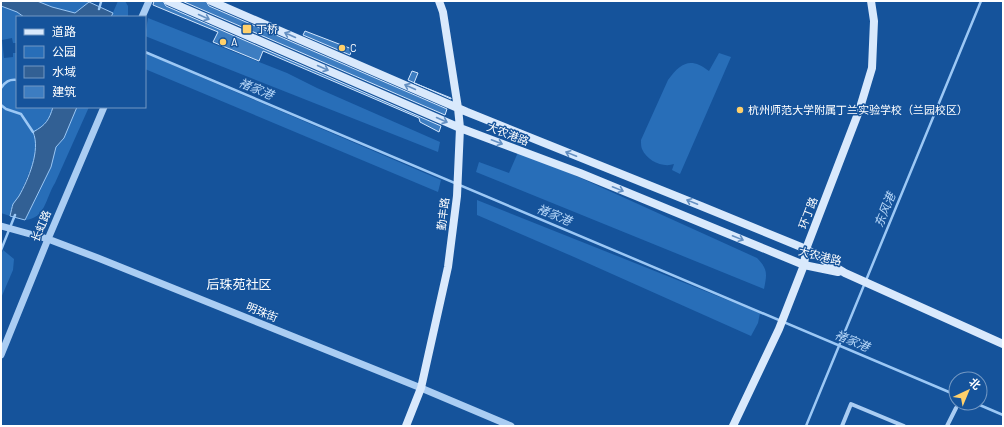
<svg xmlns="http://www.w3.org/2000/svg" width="1004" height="427" font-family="Barlow,'Noto Sans SC',sans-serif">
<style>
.green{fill:#286eb8}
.water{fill:#326094;stroke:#9cc8f5}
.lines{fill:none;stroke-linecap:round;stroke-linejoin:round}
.stream{stroke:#9cc8f5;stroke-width:2.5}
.building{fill:#3d7dc1;stroke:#d2e6fd}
.minor{stroke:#aacdf3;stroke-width:4}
.tertiary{stroke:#aacdf3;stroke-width:7}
.secondary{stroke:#d9e9fc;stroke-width:8}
.oneway{stroke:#638fc2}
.poi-dot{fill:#ffd06b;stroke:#15539b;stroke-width:1.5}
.labels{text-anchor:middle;stroke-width:3;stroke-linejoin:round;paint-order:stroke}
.poi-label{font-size:11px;fill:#fff;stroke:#15539b;text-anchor:start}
.street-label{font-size:11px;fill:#fff;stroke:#15539b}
.water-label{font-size:12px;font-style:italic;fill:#b6d7f9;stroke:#15539b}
.quarter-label{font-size:13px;fill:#fff;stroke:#15539b}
</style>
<rect width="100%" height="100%" fill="#15539b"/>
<!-- green -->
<path class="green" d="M37,1H90L75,13L52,7Z
M118,1H125L128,6V17H111Z
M1,6L17,12L24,17H17V43H13L12,38L2,40L4,58L13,57V53H17V107H53L50,119L40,128L36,138V144L33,163L19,197L13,204L10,216L1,213Z
M148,18L287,73L317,88L440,142L438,152L145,36Z
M145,53L441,180L438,192L145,69Z
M719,53L731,57L680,174L672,170L674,164C663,168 647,161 642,149C641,147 641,143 641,140L668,80C681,62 691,57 709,71Z
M77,107H89L55,183C45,199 46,218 25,220L51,167L56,147L64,138Z
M519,150L757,258C768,269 767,274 764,289L476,172L479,162L509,173Z
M477,200L760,313L758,323L751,336L574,257L477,215Z
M3,250L14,259L13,270L1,298V254Z"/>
<!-- water -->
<path class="water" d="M1,1H37L52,7L75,13L89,2L113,13L111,17H24L17,12L1,6Z
M53,107H77L64,138L56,147L51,167L25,220L10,216C11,212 12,207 13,204C15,201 17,199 19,196C28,180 41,150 33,132C46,125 49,120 53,107Z"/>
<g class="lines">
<!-- stream -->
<path class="stream" d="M99,9L101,2
M145,52L956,395
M1,88C5,82 9,79 17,80
M1,105L6,109L21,114L33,132
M1,250L15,215
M975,403L1003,415
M806,426L981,1"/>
</g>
<!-- building -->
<path class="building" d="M154,1H163L166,6L441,126L439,132L420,122L419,118L263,51L259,61L213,42L218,32L153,5Z
M182,1H206L209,6L447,109L445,115Z
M305,31L352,49L350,55L303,35Z
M412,71L418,73L414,83L451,98V99L408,80Z"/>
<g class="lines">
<!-- minor -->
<path class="minor" d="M842,426L851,404L904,426
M947,426L956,408"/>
<!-- tertiary -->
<path class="tertiary" d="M142,17L149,1
M1,226L48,239L98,258L421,388L511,426
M1,355L48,239L104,107"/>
<!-- secondary -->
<path class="secondary" d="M168,1L460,128L580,173L804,265L838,272
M211,1L467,112L701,206L806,249L845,273L1003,344
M406,426L421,388L448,267L457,196L460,128L458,108L443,12L439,1
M733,426L779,329L804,265L806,249L859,111L872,68L874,21L871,1"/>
</g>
<!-- one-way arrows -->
<defs><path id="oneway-shaft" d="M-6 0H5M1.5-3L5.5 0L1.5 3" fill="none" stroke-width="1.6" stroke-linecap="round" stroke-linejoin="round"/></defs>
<g class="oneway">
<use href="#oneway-shaft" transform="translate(204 17) rotate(24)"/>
<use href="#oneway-shaft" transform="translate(290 35) rotate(-156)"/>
<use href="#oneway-shaft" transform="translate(323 68) rotate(24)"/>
<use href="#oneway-shaft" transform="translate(410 87) rotate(-156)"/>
<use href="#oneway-shaft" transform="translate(442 120) rotate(24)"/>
<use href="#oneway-shaft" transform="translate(497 142) rotate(21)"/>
<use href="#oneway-shaft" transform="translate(571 154) rotate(-158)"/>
<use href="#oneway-shaft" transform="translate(618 189) rotate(22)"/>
<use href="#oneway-shaft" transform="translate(692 202) rotate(-158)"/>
<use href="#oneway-shaft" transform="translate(738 238) rotate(22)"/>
</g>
<!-- markers -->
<g class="poi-dot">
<rect x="242" y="24" width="10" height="10" rx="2"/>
<circle cx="223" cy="42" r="4"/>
<circle cx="342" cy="48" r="4"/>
<circle cx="740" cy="110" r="4"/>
</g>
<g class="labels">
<!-- poi labels -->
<g class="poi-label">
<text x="256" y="33">丁桥</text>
<text x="231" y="46">A</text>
<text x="350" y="52">C</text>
<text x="748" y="114">杭州师范大学附属丁兰实验学校（兰园校区）</text>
</g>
<!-- street labels -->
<g class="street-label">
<text transform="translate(508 134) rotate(21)" y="4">大农港路</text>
<text transform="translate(808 213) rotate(-69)" y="4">环丁路</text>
<text transform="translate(443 214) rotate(-83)" y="4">勤丰路</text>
<text transform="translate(41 226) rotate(-67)" y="4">长虹路</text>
<text transform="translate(820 256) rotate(14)" y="4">大农港路</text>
<text transform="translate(262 312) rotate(22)" y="4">明珠街</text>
</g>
<!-- water labels -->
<g class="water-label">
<text transform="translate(256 89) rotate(23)" y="4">褚家港</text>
<text transform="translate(885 210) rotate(-68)" y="4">东风港</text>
<text transform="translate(554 215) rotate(23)" y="4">褚家港</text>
<text transform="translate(852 341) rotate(23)" y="4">褚家港</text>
</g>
<!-- quarter labels -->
<g class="quarter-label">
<text x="239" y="289">后珠苑社区</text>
</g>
</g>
<!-- border -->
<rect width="1004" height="427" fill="none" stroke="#ffffff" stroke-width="4"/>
<!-- legend -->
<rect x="16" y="16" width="130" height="92" fill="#15539b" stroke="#7398c3"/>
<rect x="24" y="29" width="20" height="6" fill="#d9e9fc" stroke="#7398c3"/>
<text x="52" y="36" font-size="12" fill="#ffffff">道路</text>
<rect x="24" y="46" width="20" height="12" fill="#286eb8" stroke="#7398c3"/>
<text x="52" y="56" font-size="12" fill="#ffffff">公园</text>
<rect x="24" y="66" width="20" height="12" fill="#326094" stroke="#7398c3"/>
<text x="52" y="76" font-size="12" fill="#ffffff">水域</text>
<rect x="24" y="86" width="20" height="12" fill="#3d7dc1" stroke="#7398c3"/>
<text x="52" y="96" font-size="12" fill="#ffffff">建筑</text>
<!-- north arrow -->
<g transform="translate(968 391) rotate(44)"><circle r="19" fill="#15539b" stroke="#7398c3"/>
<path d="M0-3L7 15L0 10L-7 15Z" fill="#ffd06b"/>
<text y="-6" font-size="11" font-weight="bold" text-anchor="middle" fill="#ffffff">北</text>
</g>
</svg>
